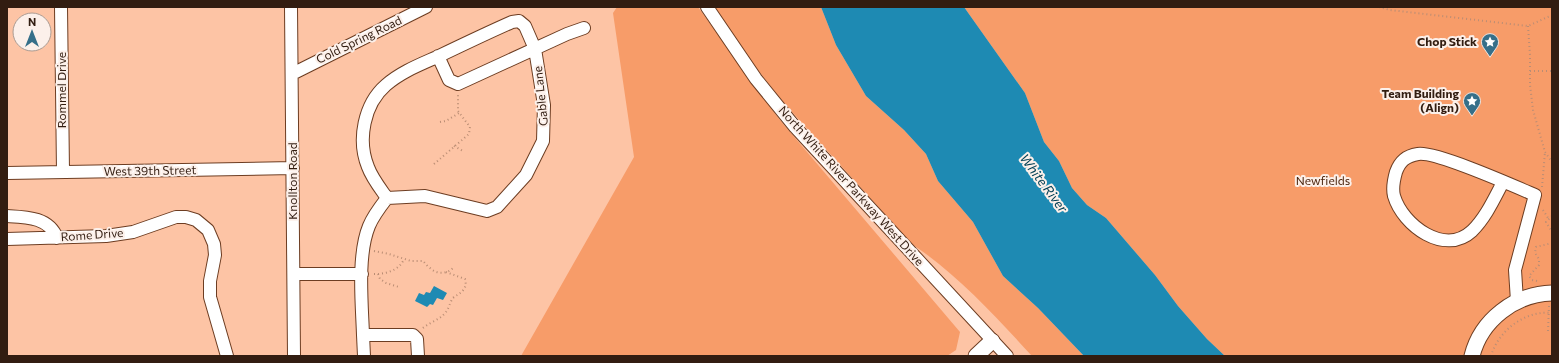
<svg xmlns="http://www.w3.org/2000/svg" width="1559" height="363" font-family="Commissioner,sans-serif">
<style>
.green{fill:#f79c69}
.water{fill:#1e8ab3}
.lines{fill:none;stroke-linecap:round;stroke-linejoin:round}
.minor-casing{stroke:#6d3d22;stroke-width:14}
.major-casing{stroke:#6d3d22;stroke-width:17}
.path{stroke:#ba8d74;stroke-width:2;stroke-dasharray:1 3;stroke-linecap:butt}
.minor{stroke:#fff;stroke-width:12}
.major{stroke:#fff;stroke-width:15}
.labels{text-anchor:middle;stroke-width:4;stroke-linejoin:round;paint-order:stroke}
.street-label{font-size:12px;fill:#321d11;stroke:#fcf0ea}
.poi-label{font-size:12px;font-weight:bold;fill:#321d11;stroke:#fcf0ea;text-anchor:end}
.park-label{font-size:12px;fill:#4b250e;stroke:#fcf0ea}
.water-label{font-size:13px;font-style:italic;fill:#054156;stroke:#fcf0ea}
</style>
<rect width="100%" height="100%" fill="#fdc4a5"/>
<!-- green -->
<path class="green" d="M617,7H698L779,119L960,332L956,350L947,356H521L634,157L613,13Z
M714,7H821L836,45L866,96L904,130L926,154L938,181L973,222L1003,276L1038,308L1084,356H1032C995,316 958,275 912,244L784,103L750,60Z
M964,7H1552V356H1225L1207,339L1178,306L1155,275L1106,218L1087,205L1072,188L1059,161L1044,142L1025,93Z"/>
<!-- water -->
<path class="water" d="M821,7H964L1025,93L1044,142L1059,161L1072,188L1087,205L1106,218L1155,275L1178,306L1207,339L1225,356H1084L1038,308L1003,276L973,222L938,181L926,154L904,130L866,96L836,45Z
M434,286L447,293L443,300L437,298L433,305L430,304L427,307L415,301L419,293L424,295L426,292L430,293Z"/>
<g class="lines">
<!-- minor casing -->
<g class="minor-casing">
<path id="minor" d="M61,7L63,172
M291,7L294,356
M707,7L756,79L795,127L1007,356
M519,21L525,26L535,49L544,105L543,141L526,175L497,207L487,211L425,196L387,198C380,188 372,178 368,167C357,140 364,104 386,85C401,72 419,65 437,57C462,45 487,33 512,22Z
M438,56L449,80L458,84L567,34L584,28
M292,74L426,7
M7,173L293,168
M1503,182C1494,199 1486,217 1472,231C1445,256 1403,226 1394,196C1392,188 1394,179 1396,172C1400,161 1406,156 1418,154C1435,151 1514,186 1535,195L1515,270L1517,301
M7,216C26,217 49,217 57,238
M7,239L106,236L133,232L176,217H186L196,220L208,230L214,244L215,255L210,281V297L227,356
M294,274H362
M363,335C362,304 357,255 369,226C373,216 380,207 387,198
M364,356L363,335H413L417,339L418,356"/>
</g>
<!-- major casing -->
<g class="major-casing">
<path id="major" d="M976,356L992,341
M1472,356C1481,320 1515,294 1552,293"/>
</g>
<!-- path -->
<path class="path" d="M1379,7L1390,10L1528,26L1552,15
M1528,26L1530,55V85L1533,110L1545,152L1552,162
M1530,71H1552
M440,122L446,121L459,113
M454,146L463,151
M434,164L469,134L470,127L458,111V95
M1542,187L1545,152
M1543,210L1548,218
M1552,216L1546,222L1552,232
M374,251L389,254L411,261H423C425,263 427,266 430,268C437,275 448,274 454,267
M374,274H378L380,279L386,283L399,287
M378,274C389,273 400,269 404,259
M1537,281L1532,280L1529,276L1539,265V259L1535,253L1536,247L1552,243
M423,328C430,322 440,320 446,312C449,308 450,302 453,298C459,293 462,294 466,285L465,279L446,272
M1548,331L1549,306
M1491,356C1498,331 1525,310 1552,313"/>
<!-- minor -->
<use href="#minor" class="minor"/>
<!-- major -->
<use href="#major" class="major"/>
</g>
<!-- icons -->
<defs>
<g id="sight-pin" transform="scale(0.9)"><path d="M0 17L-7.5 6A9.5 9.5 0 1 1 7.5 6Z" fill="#366f89" stroke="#fcf0ea"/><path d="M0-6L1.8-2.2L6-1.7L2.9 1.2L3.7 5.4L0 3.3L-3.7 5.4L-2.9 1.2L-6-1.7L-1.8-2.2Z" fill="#fff"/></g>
</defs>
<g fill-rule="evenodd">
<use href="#sight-pin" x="1490" y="42"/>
<use href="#sight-pin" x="1472" y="101"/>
</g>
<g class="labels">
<!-- street labels -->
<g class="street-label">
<text transform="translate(359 40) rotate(-26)" y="4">Cold Spring Road</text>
<text transform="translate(62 90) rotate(-90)" y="4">Rommel Drive</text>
<text transform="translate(541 96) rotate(-96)" y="4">Gable Lane</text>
<text transform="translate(150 171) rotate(-1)" y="4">West 39th Street</text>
<text transform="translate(293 181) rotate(-90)" y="4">Knollton Road</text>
<text transform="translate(851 186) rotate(48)" y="4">North White River Parkway West Drive</text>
<text transform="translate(92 235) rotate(-4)" y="4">Rome Drive</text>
</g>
<!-- poi labels -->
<g class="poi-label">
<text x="1477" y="46">Chop Stick</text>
<text x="1459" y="98">Team Building<tspan x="1459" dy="14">(Align)</tspan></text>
</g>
<!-- park labels -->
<g class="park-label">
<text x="1323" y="185">Newfields</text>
</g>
<!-- water labels -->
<g class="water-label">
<text transform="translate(1044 183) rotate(53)" y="5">White River</text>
</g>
</g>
<!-- border -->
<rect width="1559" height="363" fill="none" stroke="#321d11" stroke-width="16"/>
<!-- north arrow -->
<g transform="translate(32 32)"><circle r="19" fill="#fcf0ea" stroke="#ab9c93"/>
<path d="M0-3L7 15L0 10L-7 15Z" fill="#366f89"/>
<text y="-6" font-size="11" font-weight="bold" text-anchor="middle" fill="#321d11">N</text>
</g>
</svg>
